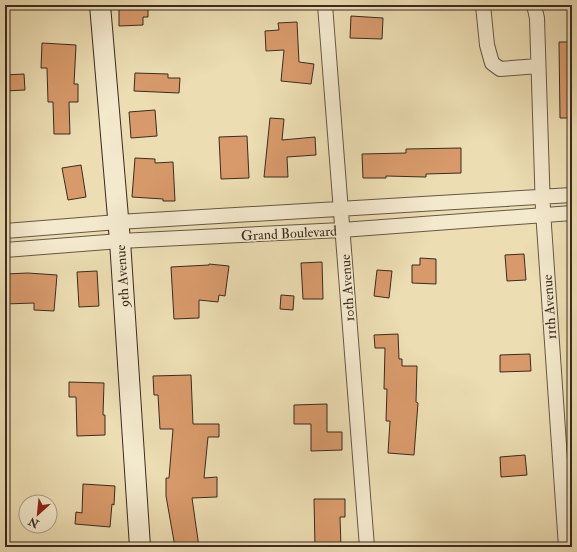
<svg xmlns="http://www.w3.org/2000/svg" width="577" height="552" font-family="'IM FELL Double Pica',serif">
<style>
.building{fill:#d89a6b;stroke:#3b2b20}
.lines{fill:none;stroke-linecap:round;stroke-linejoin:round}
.street-casing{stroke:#675844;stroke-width:16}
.secondary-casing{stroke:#3b2b20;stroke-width:22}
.street{stroke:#f3e9cd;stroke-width:14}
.secondary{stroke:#f3e9cd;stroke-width:20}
.labels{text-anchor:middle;stroke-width:3;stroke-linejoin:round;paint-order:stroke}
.street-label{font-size:14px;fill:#3b2b20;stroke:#f3e9cd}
</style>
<rect width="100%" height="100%" fill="#ecddb2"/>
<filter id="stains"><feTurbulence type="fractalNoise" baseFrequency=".005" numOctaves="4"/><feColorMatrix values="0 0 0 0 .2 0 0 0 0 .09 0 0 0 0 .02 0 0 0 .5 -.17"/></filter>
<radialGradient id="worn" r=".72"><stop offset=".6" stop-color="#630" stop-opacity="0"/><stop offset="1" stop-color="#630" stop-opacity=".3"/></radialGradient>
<!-- building -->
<path class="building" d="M119,5H148V17H143V25L119,26Z
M351,16L383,18L382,39L350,38Z
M297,22L299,62L314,64L311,84L281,81L284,50L266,51L265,31L279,30L278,23Z
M559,42H572V118H560Z
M42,43L76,45L74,84H78V102H69L70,134H54L53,102H48L47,68H41Z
M135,73L168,74V78H180L179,93L134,91Z
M24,74L25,90L5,91V75Z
M155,110L157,136L131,138L129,112Z
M270,118L284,119L282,140L315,137L316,155L287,157L288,177H264Z
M247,136L249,178L221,179L219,137Z
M461,148V173L426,174V177L386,176V178H363L362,154L406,153V149Z
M135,158L155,159V163L173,162L175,201H163V199L132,197Z
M81,165L86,197L68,200L62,168Z
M524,254L526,280L507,281L505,255Z
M420,258L436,259V284L412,283V265H420Z
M322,262L323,299H303L301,263Z
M209,264L229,266L225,296L219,295L218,302L199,300V318L174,319L171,267L209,265Z
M377,270L392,271L389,298L374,296Z
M97,271L99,306L79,307L77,272Z
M28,273L57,275L54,311L34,310V303L5,304V274Z
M281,295L294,296L293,310L280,309Z
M398,334L399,359H402V366H417L416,402L418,403L414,455L388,453L390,421H386L387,389H384L385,348H375L374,335Z
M530,354L531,371L500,372V355Z
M191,375L193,424H219V437H208L204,478L217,477V497L192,498L199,547H175L166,496V478H169L173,429H160L158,395H154L153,376Z
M69,382L104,383L103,415H105V435L77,436L76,397H69Z
M327,404V432H342V450L311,451V424H294V405Z
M525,455L527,475L501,477L500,457Z
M83,484L115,486L114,505L112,504L110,527L75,524L76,512L82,513Z
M314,499H345V517H340L341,547H315Z"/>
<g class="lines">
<!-- street casing -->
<g class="street-casing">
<path id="street" d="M325,5L367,547
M483,5L487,45L492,63L500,69L538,66
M534,5L537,18L543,211L566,547
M5,231L118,222L572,195
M5,250L120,241L342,230L572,213"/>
</g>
<!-- secondary casing -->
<g class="secondary-casing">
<path id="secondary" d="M100,5L120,241L140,547"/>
</g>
<!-- street -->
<use href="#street" class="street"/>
<!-- secondary -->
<use href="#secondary" class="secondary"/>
</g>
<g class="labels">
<!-- street labels -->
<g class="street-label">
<text transform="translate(289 233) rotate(-3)" y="5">Grand Boulevard</text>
<text transform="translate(122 276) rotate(-94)" y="5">9th Avenue</text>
<text transform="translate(347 288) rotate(-94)" y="5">10th Avenue</text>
<text transform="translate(549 307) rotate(-94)" y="5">11th Avenue</text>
</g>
</g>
<!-- margin -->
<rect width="577" height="552" fill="none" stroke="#ecddb2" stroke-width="20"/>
<rect x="6" y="6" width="565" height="540" fill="none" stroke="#3b2b20" stroke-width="2"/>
<rect x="10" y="10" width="557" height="532" fill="none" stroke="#3b2b20"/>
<!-- north arrow -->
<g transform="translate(38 514) rotate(207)"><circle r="19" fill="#f3e9cd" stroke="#a99d88"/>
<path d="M0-3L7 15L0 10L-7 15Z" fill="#8f2418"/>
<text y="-6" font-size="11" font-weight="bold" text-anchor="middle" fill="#3b2b20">N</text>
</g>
<rect width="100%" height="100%" filter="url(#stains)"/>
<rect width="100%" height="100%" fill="url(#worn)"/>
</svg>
